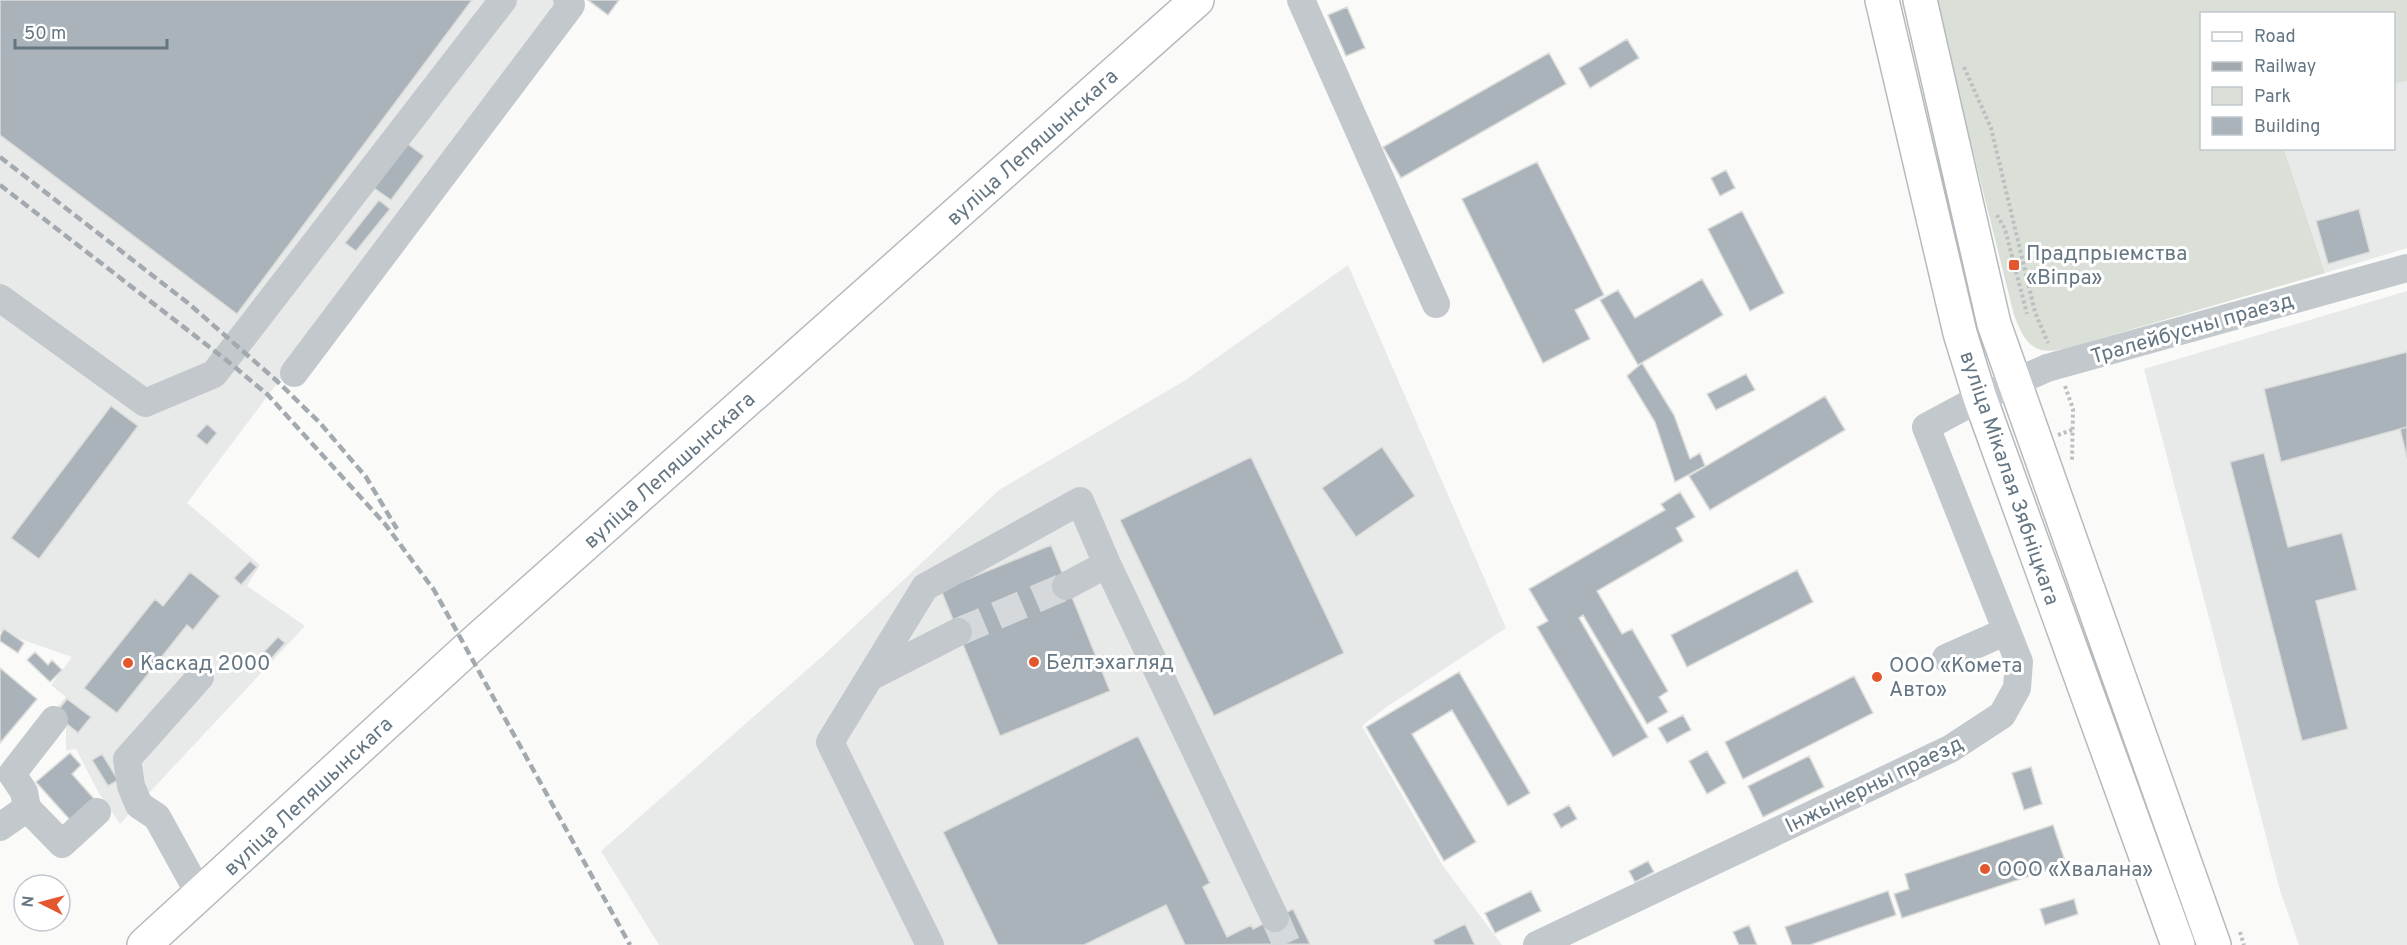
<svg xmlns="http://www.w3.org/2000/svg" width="2407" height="945" font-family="Overpass,sans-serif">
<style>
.built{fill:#e8e9e9}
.green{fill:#dadfd7}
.building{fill:#aab3b9;stroke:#dcdcda;stroke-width:1.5}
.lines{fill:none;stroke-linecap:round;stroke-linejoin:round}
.minor-tunnel{stroke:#d5d9db;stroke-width:28;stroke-dasharray:28 14;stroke-linecap:butt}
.major-casing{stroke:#b5babe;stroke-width:36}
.path{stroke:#bbbfc2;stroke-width:4;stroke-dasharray:3 3;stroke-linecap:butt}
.minor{stroke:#c3c8cc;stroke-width:28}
.major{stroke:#fff;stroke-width:33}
.rail{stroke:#a2aab0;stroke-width:4.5;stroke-dasharray:9 4.5;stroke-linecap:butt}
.poi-dot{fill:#e4572e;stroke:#fff;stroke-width:2}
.labels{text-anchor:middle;stroke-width:6;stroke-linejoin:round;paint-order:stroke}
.street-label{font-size:21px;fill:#657683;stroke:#fff}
.poi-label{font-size:21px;fill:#657683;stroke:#fff;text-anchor:start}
</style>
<rect width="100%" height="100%" fill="#fafaf8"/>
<!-- built -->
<path class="built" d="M0,0H558L563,4L187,503L260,565L247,586L305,626L120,824L97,790L76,749L66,751V725L52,713L66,697L51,685L72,657L0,632Z
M2407,81V248L2325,273L2284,149L2394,148V84Z
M1348,265L1506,628L1385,708L1362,726L1443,866L1502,945H659L601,851L826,653L999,490L1184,381Z
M2407,291V945H2299L2280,890L2144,369Z"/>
<!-- green -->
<path class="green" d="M1935,0H2407V81L2394,84V14H2202V148L2284,149L2325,273L2071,347C2036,357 2026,347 2014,315Z"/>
<!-- building -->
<path class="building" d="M0,0H472L237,314L0,135Z
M588,0H619L608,15Z
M1347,7L1365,48L1346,56L1328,15Z
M1627,39L1639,58L1590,88L1579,68Z
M1549,53L1566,84L1401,178L1383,147Z
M405,142L424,156L391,200L371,186Z
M1537,162L1604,295L1575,310L1590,339L1543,363L1462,199Z
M1726,170L1735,188L1720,196L1711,178Z
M379,200L390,209L356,251L345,243Z
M2359,209L2370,252L2328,264L2316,221Z
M1742,211L1784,293L1750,311L1708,229Z
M1702,279L1723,315L1638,365L1600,300L1618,290L1635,318Z
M2407,352V427L2281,462L2264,389Z
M1642,363L1674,415L1690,459L1700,453L1705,466L1675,482L1655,422L1627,376Z
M1746,374L1755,390L1716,410L1707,394Z
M1825,396L1845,430L1710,510L1689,476Z
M111,406L138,426L39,559L11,538Z
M207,424L217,433L207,445L196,436Z
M2407,427V458L2400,429Z
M1382,447L1415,496L1356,537L1322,488Z
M2264,453L2288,547L2342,533L2357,590L2316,601L2348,729L2302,741L2230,462Z
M1251,457L1344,653L1214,716L1120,520Z
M1680,492L1695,517L1676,528L1683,541L1597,591L1622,634L1632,629L1668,691L1659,697L1668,712L1647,724L1583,615L1579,618L1648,737L1613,757L1537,627L1548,621L1529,589L1665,510L1661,504Z
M1051,545L1110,691L1000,736L941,590Z
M250,561L257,567L241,585L234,578Z
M1797,570L1813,602L1687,667L1671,635Z
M190,572L220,596L193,630L187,625L117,713L84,688L155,599L163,606Z
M4,629L24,643L18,653L0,641V636Z
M278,637L285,643L269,661L262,654Z
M35,652L48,665L52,660L62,670L50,682L27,660Z
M0,668L37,699L0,743Z
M1459,672L1530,793L1508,806L1452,710L1412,734L1476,842L1444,861L1366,727Z
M1854,676L1873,713L1743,779L1725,742Z
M67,699L91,717L78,733L55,714Z
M1683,715L1691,730L1667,743L1658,728Z
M1138,736L1210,883L1203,887L1227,937L1251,925L1253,929L1293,909L1310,944L1185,945L1166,905L1084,945H998L943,832Z
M1707,751L1726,783L1707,794L1689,761Z
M70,753L81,765L72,774L95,800L71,821L36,782Z
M102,754L118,780L108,786L92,760Z
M1809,756L1824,787L1763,817L1748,786Z
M2031,767L2042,804L2024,810L2012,773Z
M1569,805L1577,819L1561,828L1553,814Z
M2053,825L2066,864L1902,918L1894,894L1909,889L1905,874Z
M1648,861L1654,872L1635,882L1629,871Z
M1531,891L1541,911L1495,933L1485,913Z
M1888,891L1896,915L1810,945H1792L1785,927Z
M2074,899L2078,914L2045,925L2040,909Z
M1465,924L1475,945H1435L1433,940Z
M1749,925L1757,945H1739L1733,932Z"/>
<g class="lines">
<!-- minor-tunnel -->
<path class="minor-tunnel" d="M958,632L1066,586
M1275,918L1287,945"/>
<!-- major casing -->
<g class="major-casing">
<path id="major" d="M1882,0L1960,333L1980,398L2178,945
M1920,0L1994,324L2214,945
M144,945L466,650L1197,0"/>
</g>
<!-- path -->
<path class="path" d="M1964,67L1991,128L2035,312L2048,343
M1997,215L2005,229L2027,314
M2065,386L2073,409L2072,461
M2058,435L2072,430
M2240,932L2244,945"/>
<!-- minor -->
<path class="minor" d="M1301,0L1436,304
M0,298L145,403L214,374L503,0
M294,373L571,5L567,0
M1066,586L1107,564L1275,918
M1946,658L2007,631
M200,677L127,759L131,786L139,805L157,817L200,895
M870,677L958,632
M27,808L62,844L97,812
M0,827L27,808L24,792L12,774L54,720
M930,945L830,742L925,587L1080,501L1107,564
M1537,945L1950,749L2002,715L2017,688L2019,662L1926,427L1980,398L2047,368L2407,268"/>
<!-- major -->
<use href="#major" class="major"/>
<!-- rail -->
<path class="rail" d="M0,157L188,303L277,381L320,423L366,477L397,529
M0,185L225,359L268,395L385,524L434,590L630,945"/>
</g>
<!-- markers -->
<g class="poi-dot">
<rect x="2008" y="259" width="12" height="12" rx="3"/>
<circle cx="1034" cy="662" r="6"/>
<circle cx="128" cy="663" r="6"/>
<circle cx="1877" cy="677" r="6"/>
<circle cx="1985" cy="869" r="6"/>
</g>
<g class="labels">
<!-- street labels -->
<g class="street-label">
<text transform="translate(1032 147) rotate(-42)" y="7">вуліца Лепяшынскага</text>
<text transform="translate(2192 328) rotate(-16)" y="7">Тралейбусны праезд</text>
<text transform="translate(669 470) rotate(-42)" y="7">вуліца Лепяшынскага</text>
<text transform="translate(2010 478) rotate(71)" y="7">вуліца Мікалая Зябніцкага</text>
<text transform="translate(1874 784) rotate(-26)" y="7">Інжынерны праезд</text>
<text transform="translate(308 796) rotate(-43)" y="7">вуліца Лепяшынскага</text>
</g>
<!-- poi labels -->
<g class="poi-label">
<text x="2026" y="260">Прадпрыемства<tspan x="2026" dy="24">«Віпра»</tspan></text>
<text x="1046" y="669">Белтэхагляд</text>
<text x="140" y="670">Каскад 2000</text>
<text x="1889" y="672">ООО «Комета<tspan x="1889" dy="24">Авто»</tspan></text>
<text x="1997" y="876">ООО «Хвалана»</text>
</g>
</g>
<!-- legend -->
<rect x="2200" y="12" width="195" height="138" fill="#ffffff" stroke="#c1c8cd" stroke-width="1.5"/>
<rect x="2212" y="32" width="30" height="9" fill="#ffffff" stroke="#c1c8cd" stroke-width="1.5"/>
<text x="2254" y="42" font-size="18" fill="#657683">Road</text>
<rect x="2212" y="62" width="30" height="9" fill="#a2aab0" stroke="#c1c8cd" stroke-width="1.5"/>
<text x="2254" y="72" font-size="18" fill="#657683">Railway</text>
<rect x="2212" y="87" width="30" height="18" fill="#dadfd7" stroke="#c1c8cd" stroke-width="1.5"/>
<text x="2254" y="102" font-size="18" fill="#657683">Park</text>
<rect x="2212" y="117" width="30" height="18" fill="#aab3b9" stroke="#c1c8cd" stroke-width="1.5"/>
<text x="2254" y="132" font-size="18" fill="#657683">Building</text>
<!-- north arrow -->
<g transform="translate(42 903) rotate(276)"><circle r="28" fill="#ffffff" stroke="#c1c8cd" stroke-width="1.5"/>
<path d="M0-4.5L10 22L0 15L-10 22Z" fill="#e4572e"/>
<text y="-9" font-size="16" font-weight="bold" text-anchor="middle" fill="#657683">N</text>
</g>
<!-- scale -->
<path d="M15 39v9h152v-9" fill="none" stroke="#657683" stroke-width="3"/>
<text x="24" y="39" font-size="18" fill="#657683" stroke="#ffffff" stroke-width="4.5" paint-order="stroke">50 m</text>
</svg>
